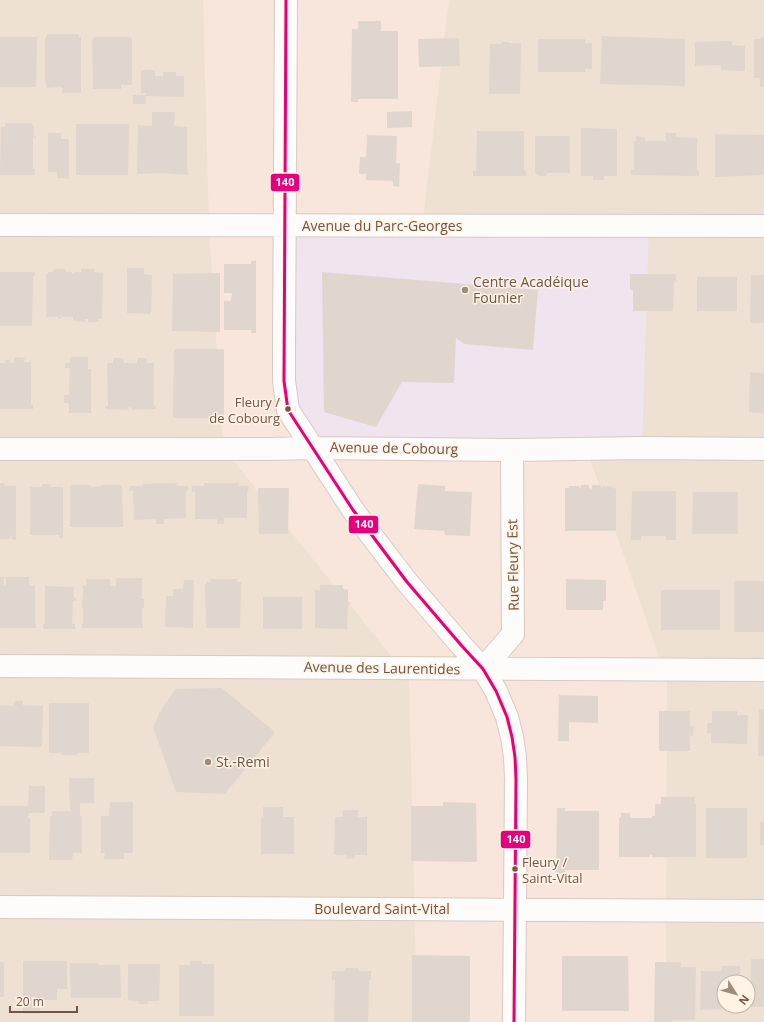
<svg xmlns="http://www.w3.org/2000/svg" width="764" height="1022" font-family="'Open Sans',sans-serif">
<style>
.residential{fill:#eee0d2;fill-rule:evenodd}
.commercial{fill:#f8e5db}
.education{fill:#f0e4ef}
.building{fill:#e1d6cd}
.lines{fill:none;stroke-linecap:round;stroke-linejoin:round}
.minor-casing{stroke:#d6cbc4;stroke-width:24}
.minor{stroke:#fefcfb;stroke-width:22}
.bus-1-casing{stroke:#fef3e5;stroke-width:6}
.bus-1{stroke:#e5007d;stroke-width:3}
.poi-dot{fill:#9f8b7f;stroke:#fef3e5;stroke-width:1.5}
.bus-dot{fill:#705548;stroke:#fef3e5;stroke-width:1.5}
.labels{text-anchor:middle;stroke-width:3;stroke-linejoin:round;paint-order:stroke}
.bus-label{font-size:13px;fill:#705548;stroke:#fef3e5;text-anchor:end}
.street-label{font-size:14px;fill:#705548;stroke:#fef3e5}
.poi-label{font-size:14px;fill:#705548;stroke:#fef3e5;text-anchor:start}
.line-badge{stroke:#fef3e5;stroke-width:1.5}
.badge-label{font-size:11px;text-anchor:middle;font-weight:bold;fill:#fff}
</style>
<rect width="100%" height="100%" fill="#f5eee5"/>
<!-- residential -->
<path class="residential" d="M0,0H764V1022H0ZM724,982H748V1006H724Z"/>
<!-- commercial -->
<path class="commercial" d="M203,0H449L422,228L587,450L667,679L666,1022H417L409,678L223,448L209,229Z"/>
<!-- education -->
<path class="education" d="M285,225L649,226L642,448H313L288,410Z"/>
<!-- building -->
<path class="building" d="M358,21H381V31H398V99H358V102H351L352,29H358Z
M47,34H79V37H81V93H62V87L46,88V82L45,83V37H47Z
M602,36L685,39V86L600,84Z
M0,37H37L36,87H0Z
M94,37H130V38H132V85H121V89H93L92,38L94,39Z
M762,37H764V87H760V78H754V39H761Z
M459,38L460,66L419,67L418,39Z
M538,39H585V43H592V69H585V72H538Z
M732,41V45L745,46V71L721,70V65L695,66V42Z
M502,42H509V43H521L520,94H489L490,44H501Z
M141,70H155V76H163V72H176V76H184V97L146,96V104H133V95H146V93H141Z
M412,111V127L387,128V112Z
M152,112H175L174,126L187,127V169H188V175L163,173L137,174L138,125L152,126Z
M5,123H32V125H34V137L36,136V138H33V169H35V175H0L1,127H5Z
M76,124H129L128,175H76Z
M581,128L617,129V176H604V180H593V176H581Z
M477,131H524V171H526V176H473V171H476Z
M48,133H61V139H69V179L57,178V172H48Z
M666,133H676V137L697,138V170H699V176L631,175V169H634V141H636V136L645,137V141H666Z
M715,134L764,135V175L715,177Z
M367,135L397,136L396,163H400L399,187L393,186V181L366,180V174H359L360,157H366Z
M535,136H570V173H547L546,176H540L535,173Z
M251,261H256V333H251V330H224V301H231L232,293H224V264H251Z
M127,268H144V274L152,275L151,314L127,313Z
M54,269H66V272H72V274H75V272H81V269H94V272L103,273L102,319H99V322H88V319H85V322L73,321V317H61V319H58V317H46V274H48V272H53Z
M0,272H35V276H33L32,326H0Z
M322,272L538,290L533,350L464,344L456,338L454,383L402,382L376,427L324,412Z
M220,273V332L172,331L173,274Z
M630,274H676V281H674L673,311H633V290H630Z
M751,275H764V323H750Z
M697,277H737V311H697Z
M174,349H224V418H173Z
M14,357L25,358L24,362H31V405H33V409H0V363H5V360H10V363H14Z
M70,357H88V369H91V413H69V403H64V395H69L70,368H65V363H70Z
M113,358H123L124,363H137V358H147V363H154V406H156L155,409L132,410V408L129,407L128,410L105,409V406H108L107,363H113Z
M750,372L764,373V413L749,412Z
M0,483H4L5,486H16V540L12,539V535H11L10,539H0Z
M176,483L177,486H188V491H186V518L164,519V524H156V519L134,520L133,491H130V486H143V484Z
M204,483H238V486H249L248,491L247,492V518H224V524H217V519H195V492H192V486H204Z
M42,484H51V487H63V538H59V535H30V487H42Z
M418,484L445,486V491L472,492L470,536L445,535L444,531L414,529Z
M70,485H91L90,487L102,486L101,485H122L123,527H70Z
M581,485H589V488L592,489V485H601V488L603,486H611L614,488L616,489V531H565V488H568L570,486H578L581,488Z
M258,488H289L288,534H259Z
M632,491H676V540H666V536H641V540H631Z
M693,492H738V534H692Z
M0,577H4V585H6V577H29V586H35V623H36V628H0Z
M116,578H142V599H144V608H142V624H143V628H82V624H83V607H82V599H83V585L86,586V579H110V586H116Z
M210,579H237V582H241L240,628H206L205,584H207V582H211Z
M566,579L606,580V601H603V610H566Z
M184,580H194L193,628L165,627L166,596H173V589H183Z
M734,581H764V632H734Z
M320,585H343V589L348,590V602H350V605H348L347,629L315,628V590H320Z
M45,586L74,587V598H76V601H73L72,624H75V629H43V624H45Z
M661,590H720V630H661Z
M263,597H302V629H263Z
M222,688L275,732L225,794L176,792L153,727L162,708L176,689Z
M559,695L598,696V723L569,722V741H558Z
M14,701H23V705L43,706L42,747L0,746V705L14,706Z
M49,703H89V753H77V755H61V753H49Z
M759,709H764V756H758Z
M659,711H690V726H694L693,736H690V751H659Z
M712,711H737V715H748L747,744L711,743V733H707V723H712Z
M69,778H94V803H80V816H82V853H73L72,860H49L50,816H52V811H70Z
M29,786H45V813H29L28,818H30V853H0V806H28Z
M661,797H695L694,804H696V857H652V855H650V857H619V818H621V813H630V818H652V816H655V804H661Z
M110,802H133V853H124V859H104L105,853H101V816H109Z
M443,802L476,803L477,862L411,861V806H443Z
M263,807H283V817H294V854H261V817H263Z
M557,808H565V811H599V870H565V873H556Z
M706,808H747V858H706Z
M343,810H358V817H367V855H355V858L347,859L346,855H334L335,817H343Z
M760,822H764V845H760Z
M412,955L470,956V1022H412Z
M562,956H628L629,1011H562Z
M751,959H764V1007H750Z
M23,961H67V989H57V1000H40V1014H23Z
M190,961H201V964H214V1016H179V965H190Z
M0,962H4V997H0Z
M655,962H681V967H696L695,1020H672V1022H654Z
M70,963H98V965H120L121,998H71Z
M128,964H160L159,1001H148V1004H139V1001L128,1000Z
M722,966H740V982H724V1006H739V1009L700,1010L701,971H722Z
M346,968H358V971H371V980H369L368,1022H334L335,980H332V971H345Z"/>
<g class="lines">
<!-- minor casing -->
<g class="minor-casing">
<path id="minor" d="M286,0L284,351V381L288,410L353,510L371,535L407,582L461,645L483,669L496,691L507,717L512,737L515,757L516,779L514,1022
M0,225L764,226
M0,449H270L313,448L512,450L642,448L764,449
M0,666L764,670
M483,669L513,634L512,450
M0,907L764,911"/>
</g>
<!-- minor -->
<use href="#minor" class="minor"/>
<!-- bus-1 casing -->
<g class="bus-1-casing">
<path id="bus-1" d="M286,0L284,381L288,410L353,510L407,582L461,645L483,669L496,691L507,717L512,737L515,757L516,779L514,1022"/>
</g>
<!-- bus-1 -->
<use href="#bus-1" class="bus-1"/>
</g>
<!-- markers -->
<g class="poi-dot">
<circle cx="465" cy="290" r="4"/>
<circle cx="208" cy="762" r="4"/>
</g>
<g class="bus-dot">
<circle cx="288" cy="409" r="3.5"/>
<circle cx="515" cy="869" r="3.5"/>
</g>
<g class="labels">
<!-- bus labels -->
<g class="bus-label">
<text x="280" y="407">Fleury /<tspan x="280" dy="16">de Cobourg</tspan></text>
<text x="522" y="867" text-anchor="start">Fleury /<tspan x="522" dy="16">Saint-Vital</tspan></text>
</g>
<!-- street labels -->
<g class="street-label">
<text x="382" y="231">Avenue du Parc-Georges</text>
<text transform="translate(394 448) rotate(1)" y="5">Avenue de Cobourg</text>
<text transform="translate(513 565) rotate(-91)" y="5">Rue Fleury Est</text>
<text transform="translate(382 668) rotate(1)" y="5">Avenue des Laurentides</text>
<text x="382" y="914">Boulevard Saint-Vital</text>
</g>
<!-- poi labels -->
<g class="poi-label">
<text x="473" y="287">Centre Acadéique<tspan x="473" dy="16">Founier</tspan></text>
<text x="216" y="767">St.-Remi</text>
</g>
</g>
<g class="line-badge">
<rect x="270" y="173" width="30" height="19" rx="4" fill="#e5007d"/>
<rect x="348" y="515" width="31" height="19" rx="4" fill="#e5007d"/>
<rect x="500" y="830" width="31" height="19" rx="4" fill="#e5007d"/>
</g>
<g class="badge-label">
<text x="285" y="186">140</text>
<text x="364" y="528">140</text>
<text x="516" y="843">140</text>
</g>
<!-- north arrow -->
<g transform="translate(736 994) rotate(127)"><circle r="19" fill="#fef3e5" stroke="#c5b4a6"/>
<path d="M0-3L7 15L0 10L-7 15Z" fill="#9f8b7f"/>
<text y="-6" font-size="11" font-weight="bold" text-anchor="middle" fill="#705548">N</text>
</g>
<!-- scale -->
<path d="M10 1006v6h67v-6" fill="none" stroke="#705548" stroke-width="2"/>
<text x="16" y="1006" font-size="12" fill="#705548" stroke="#fef3e5" stroke-width="3" paint-order="stroke">20 m</text>
</svg>
